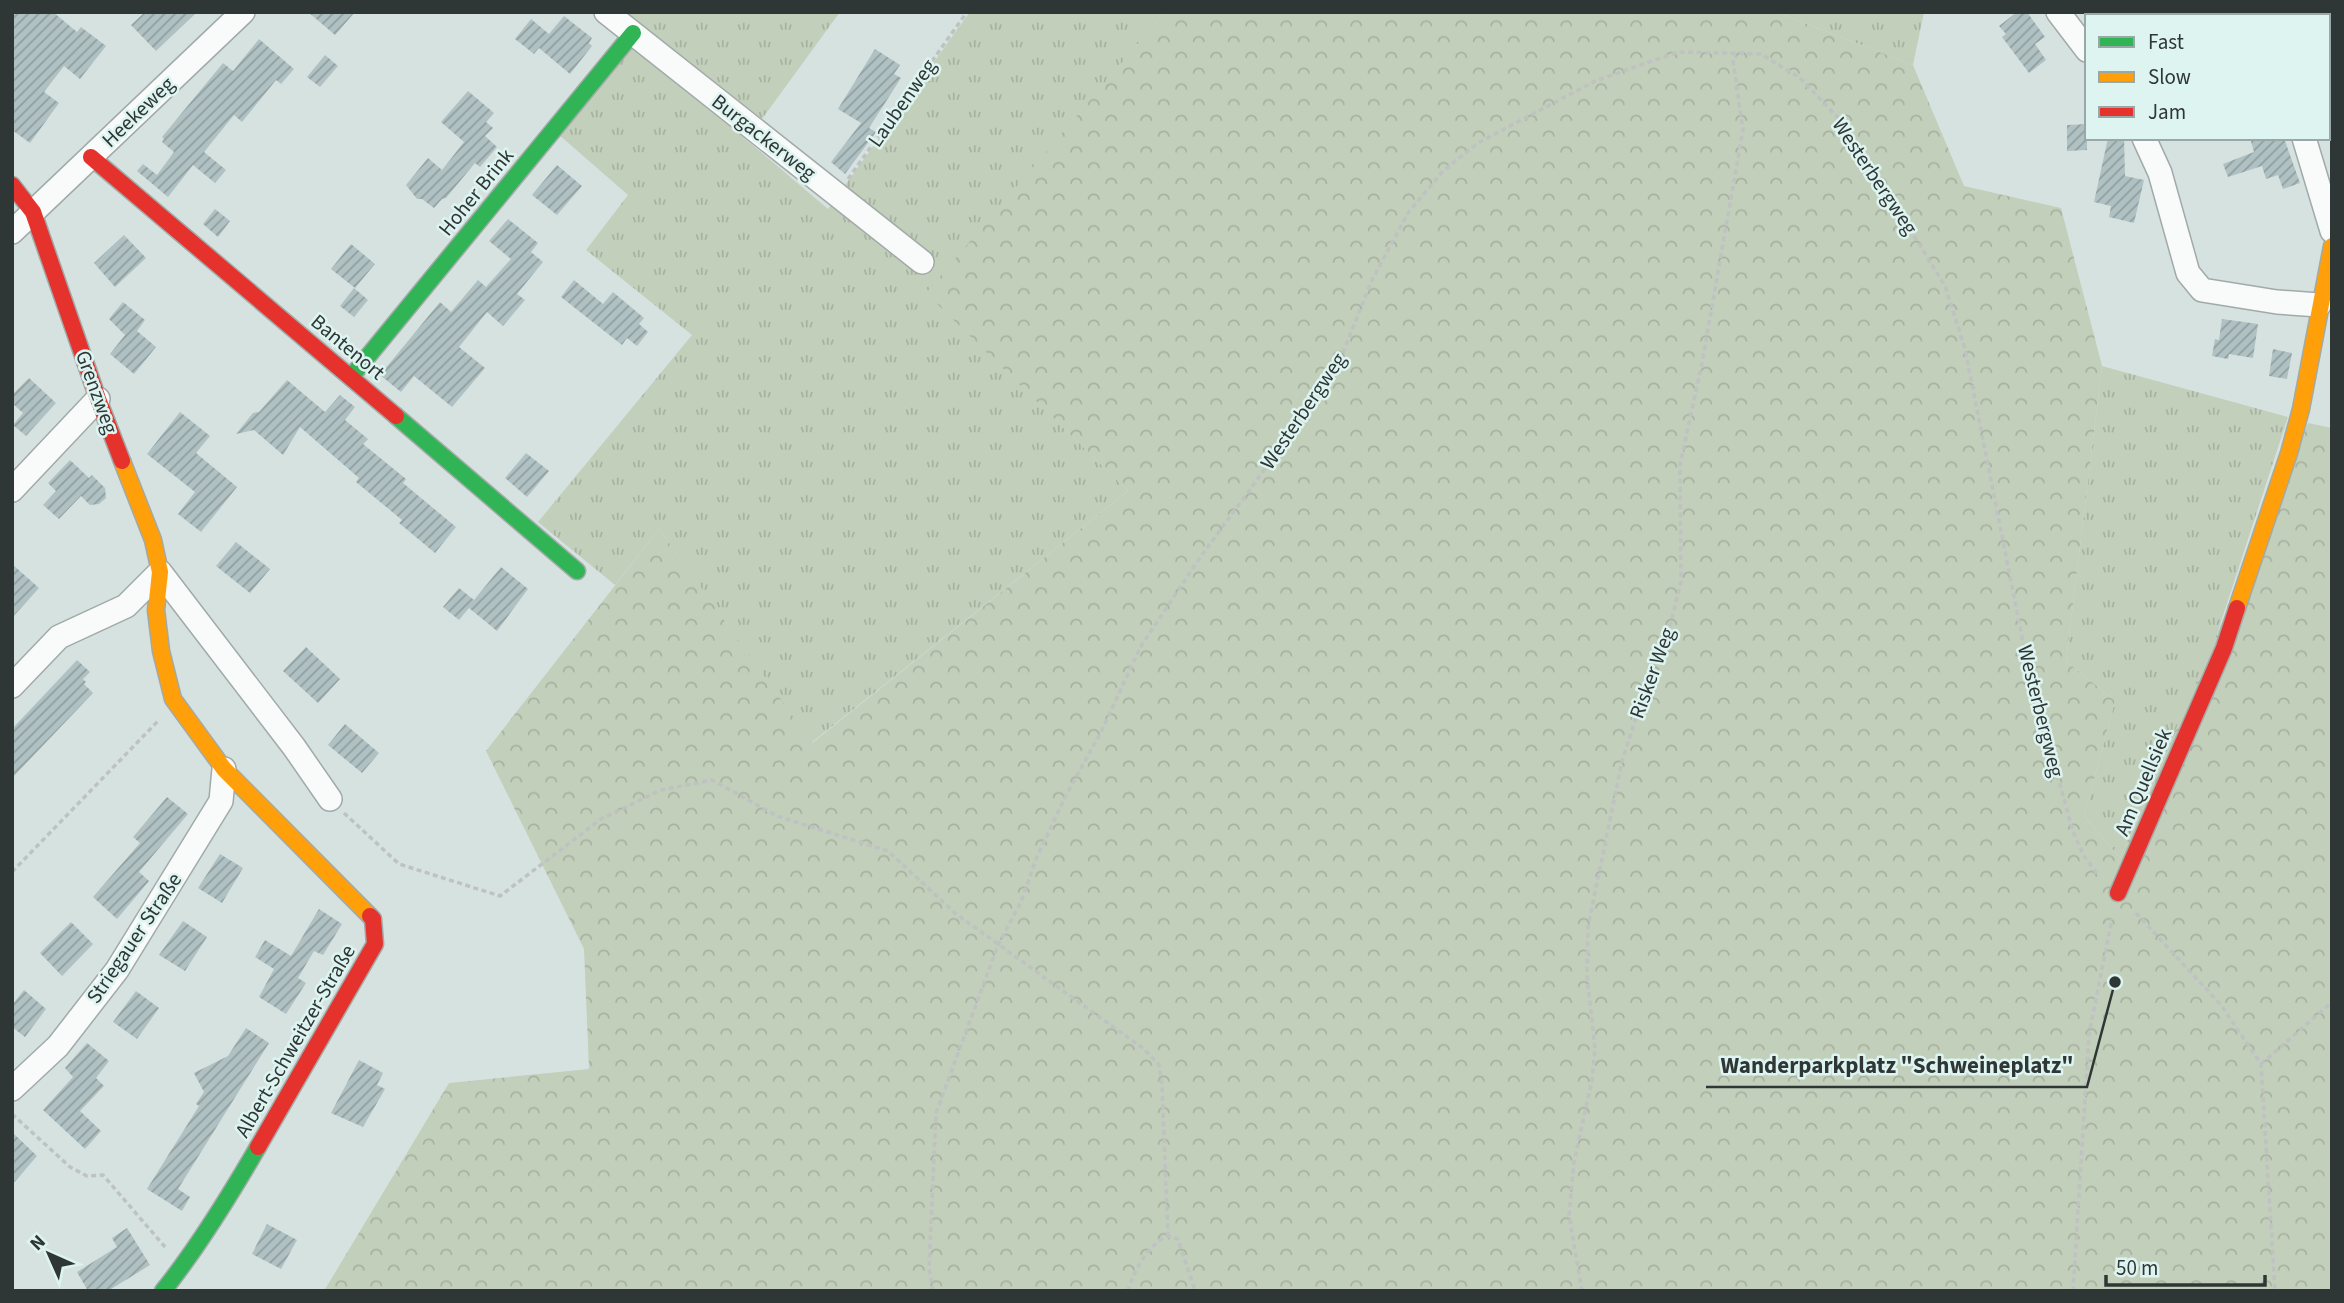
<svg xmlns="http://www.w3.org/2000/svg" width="2344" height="1303" font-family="'Source Sans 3',sans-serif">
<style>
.grass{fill:url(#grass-tufts)}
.forest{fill:url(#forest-crowns)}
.building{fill:url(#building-hatch)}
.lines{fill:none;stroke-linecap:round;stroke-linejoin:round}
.street-casing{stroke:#a1aaa8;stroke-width:26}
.fast-casing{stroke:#a1aaa8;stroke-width:19}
.slow-casing{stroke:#a1aaa8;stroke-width:19}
.jam-casing{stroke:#a1aaa8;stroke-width:19}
.path{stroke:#bfc2c2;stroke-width:3.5;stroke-dasharray:5 3.5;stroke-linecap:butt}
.street{stroke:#f9fbfa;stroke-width:23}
.fast{stroke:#30b455;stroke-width:16}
.slow{stroke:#ff9f0a;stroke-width:16}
.jam{stroke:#e5322d;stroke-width:16}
.labels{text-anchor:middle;stroke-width:5;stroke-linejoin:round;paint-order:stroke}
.street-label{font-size:21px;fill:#2f3736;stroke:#def4f1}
.leader{fill:none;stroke:#2f3736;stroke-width:2.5}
.callout-dot{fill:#2f3736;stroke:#def4f1;stroke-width:2.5}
.callout-label{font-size:23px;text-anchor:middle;font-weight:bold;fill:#2f3736;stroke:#def4f1;stroke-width:5;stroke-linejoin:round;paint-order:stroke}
</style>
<defs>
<pattern id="grass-tufts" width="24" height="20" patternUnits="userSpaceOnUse" patternTransform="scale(1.75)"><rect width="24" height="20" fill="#c2cfba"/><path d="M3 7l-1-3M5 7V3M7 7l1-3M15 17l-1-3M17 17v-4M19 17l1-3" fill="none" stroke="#a7b2a0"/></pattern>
<pattern id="forest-crowns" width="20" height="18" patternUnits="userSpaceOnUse" patternTransform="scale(1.75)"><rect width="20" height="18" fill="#c2cfba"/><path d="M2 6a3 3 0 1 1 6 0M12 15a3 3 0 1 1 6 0" fill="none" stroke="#a7b2a0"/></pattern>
<pattern id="building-hatch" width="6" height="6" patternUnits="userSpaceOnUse" patternTransform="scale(1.75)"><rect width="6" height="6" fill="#b0c1c3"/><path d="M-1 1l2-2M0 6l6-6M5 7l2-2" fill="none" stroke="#909e9f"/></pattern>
</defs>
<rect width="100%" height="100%" fill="#d6e2e0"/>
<!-- grass -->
<path class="grass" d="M618,12H840L759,123Z
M970,12H1165L927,293L1128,491L811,743L659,529L615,585L538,522L692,335L586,250L628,195L558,134L632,43L828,209Z
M1776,12H1924L1913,65Z
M2102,366L2288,417L2214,643L2120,858L2084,816L2115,701L2066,661Z"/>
<!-- forest -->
<path class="forest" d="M1165,12H1776L1913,65L1964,186L2061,208L2102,366L2066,661L2115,701L2084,816L2120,858L2308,423L2332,428V1291H324L449,1083L589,1069L584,949L486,751L659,529L812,743L1128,491L926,293Z"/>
<!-- building -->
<path class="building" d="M12,12H53L77,32L81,27L106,46L80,79L64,66L44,92L59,103L30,143L12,130Z
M145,12H197L156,51L131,25Z
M308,12H355L335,35Z
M2017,12H2027L2045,37L2035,44L2046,60L2029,73L2002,37L2006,34L1999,26Z
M564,16L592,38L589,43L592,46L570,74L539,48L534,54L515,39L531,19L549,34Z
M259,39L294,69L281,84L276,80L242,122L234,115L204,152L226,170L215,183L193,165L168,197L137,171L143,164L157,175L174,152L162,142L164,139L162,137L223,63L233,71Z
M875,49L900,65L894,74L901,78L869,128L876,132L845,174L831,162L861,123L838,109Z
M325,55L338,66L320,87L307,77Z
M468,91L494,113L486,122L493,128L485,136L497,147L480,167L475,163L446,198L442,199L434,208L422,199H417L406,185L428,158L442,170L464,142L441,122Z
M2087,124V150L2067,151V125Z
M2108,138H2124L2125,176L2144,180L2134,223L2109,217L2111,206L2094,202Z
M2250,138H2284L2300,183L2283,189L2278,175L2266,179L2262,166L2228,177L2223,164L2254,152Z
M557,165L582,186L557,215L532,195Z
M215,209L230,221L218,237L203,224Z
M508,219L538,243L531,252L543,262L517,294L525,300L503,326L487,312L459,347L485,368L452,407L414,376L401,392L380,375L440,302L451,312L478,280L486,287L511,259L489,241Z
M124,235L146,258L115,287L94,263Z
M351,244L375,264L355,288L331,269Z
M574,280L603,304L613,292L644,318L639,324L648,332L637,346L627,338L622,345L561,297Z
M354,288L368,300L354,317L340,306Z
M123,302L145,320L137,331L156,347L134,374L110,354L125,335L109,319Z
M2222,319L2258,324L2253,358L2229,354L2228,359L2212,356L2215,339L2219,340Z
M2273,349L2292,353L2287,379L2269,376Z
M29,378L56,403L26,436L13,425L23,413L12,403V395Z
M287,380L325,412L340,395L355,407L345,420L368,439L363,444L406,479L403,483L456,527L435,553L399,523L402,520L356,482L359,478L300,427L283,455L254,430L236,434L253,413L259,412Z
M180,412L210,436L196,453L237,487L201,532L178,514L195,492L147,454Z
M526,453L549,471L527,497L505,478Z
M70,460L89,478L92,475L105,488L106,498L99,504L90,505L81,496L59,519L43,505L56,491L48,483Z
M236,542L270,569L250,593L216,566Z
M12,564L39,588L12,618Z
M501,567L528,589L497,631L469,608L459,620L443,607L459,588L474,600Z
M306,647L340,679L318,703L283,671Z
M77,660L90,672L83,679L86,682L84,684L93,693L12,778V729Z
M345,724L379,753L362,773L328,745Z
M167,797L188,814L139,872L149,881L117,919L93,897L140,843L133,837Z
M220,854L243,868L222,903L198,888Z
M319,909L342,924L323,955L314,951L298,978L306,983L286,1014L259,997L274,969L255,957L265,940L291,956Z
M183,921L207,937L185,971L159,955Z
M71,922L93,944L62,976L40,953Z
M24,990L46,1009L25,1037L12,1027V1005Z
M136,991L159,1008L137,1039L113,1022Z
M246,1028L269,1043L178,1189L190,1197L182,1211L147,1189L199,1106L196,1104L204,1092L194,1073L228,1056Z
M87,1043L109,1061L96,1078L104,1086L80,1111L101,1131L85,1149L43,1110L73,1077L65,1068Z
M359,1060L383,1073L377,1085L385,1089L363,1127L331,1113Z
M12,1132L37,1156L12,1185Z
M267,1224L297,1240L281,1269L252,1254Z
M127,1228L150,1265L108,1291H88L77,1272L117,1247L112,1238Z"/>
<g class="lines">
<!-- street casing -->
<g class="street-casing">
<path id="street" d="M606,12L922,262
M2058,12L2087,50
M2265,12L2266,16
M2144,138L2160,173L2188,273L2202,290L2277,302L2319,305
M2304,138L2332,231
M12,232L243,12
M12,490L98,399
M12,686L59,637L126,606L160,572L294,747L330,799
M12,1089L58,1046L117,970L221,801L224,769"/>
</g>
<!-- fast casing -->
<g class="fast-casing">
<path id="fast" d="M351,377L633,33
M396,416L577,571
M163,1291C199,1246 229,1197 258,1147"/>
</g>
<!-- slow casing -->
<g class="slow-casing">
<path id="slow" d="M122,461L153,540L160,572L156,610L161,651L173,699L224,769L370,916
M2237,608L2289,453L2301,409L2332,246"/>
</g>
<!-- jam casing -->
<g class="jam-casing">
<path id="jam" d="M91,157L396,416
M12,185L33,212L98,399L122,461
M2118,893L2224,648L2237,608
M258,1147L375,944L373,919L370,916"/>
</g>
<!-- path -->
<path class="path" d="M848,179L967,12
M344,813L399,864L500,896L601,819L661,790L712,780L777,816L888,851L956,914L1144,1049L1159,1065L1162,1085L1168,1236
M12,872L158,721
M2136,913L2221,1005L2261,1064L2275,1291
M2261,1064L2332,1002
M12,1114L70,1167L87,1176L103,1175L165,1247
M933,1291L929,1268L936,1113L998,945L1021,902L1036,859L1066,795L1101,732L1141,646L1199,559L1292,432L1342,355L1372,280L1408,213L1443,171L1478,143L1595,81L1678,52L1761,54L1800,78L1846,126L1945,286L1965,349L2028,667L2073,832L2084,856L2098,875
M1128,1291C1133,1272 1149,1243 1168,1236L1178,1239L1195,1291
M1582,1291L1569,1216L1574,1162L1592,1080L1595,1048L1587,976L1588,927L1622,761L1653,665L1671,622L1681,582L1680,465L1702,363L1743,130L1733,60L1736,55
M2073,1291L2089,1034L2112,919"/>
<!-- street -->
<use href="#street" class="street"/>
<!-- fast -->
<use href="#fast" class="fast"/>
<!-- slow -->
<use href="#slow" class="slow"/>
<!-- jam -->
<use href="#jam" class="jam"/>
</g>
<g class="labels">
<!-- street labels -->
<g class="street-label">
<text transform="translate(902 103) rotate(-55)" y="7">Laubenweg</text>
<text transform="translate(138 112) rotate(-44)" y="7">Heekeweg</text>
<text transform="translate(764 137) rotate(38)" y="7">Burgackerweg</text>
<text transform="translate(1875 176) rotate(56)" y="7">Westerbergweg</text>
<text transform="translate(476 192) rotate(-51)" y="7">Hoher Brink</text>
<text transform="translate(348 347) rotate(40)" y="7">Bantenort</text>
<text transform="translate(97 392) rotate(70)" y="7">Grenzweg</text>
<text transform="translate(1303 411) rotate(-56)" y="7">Westerbergweg</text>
<text transform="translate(1652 673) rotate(-70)" y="7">Risker Weg</text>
<text transform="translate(2041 711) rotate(76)" y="7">Westerbergweg</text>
<text transform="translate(2143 782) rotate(-67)" y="7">Am Quellsiek</text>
<text transform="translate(134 938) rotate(-56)" y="7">Striegauer Straße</text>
<text transform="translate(295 1041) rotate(-60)" y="7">Albert-Schweitzer-Straße</text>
</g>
</g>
<!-- callouts -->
<path class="leader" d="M2115 982L2087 1087H1706"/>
<circle class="callout-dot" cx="2115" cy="982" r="7"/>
<g class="callout-label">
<text x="1897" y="1073">Wanderparkplatz "Schweineplatz"</text>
</g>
<!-- border -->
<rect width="2344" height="1303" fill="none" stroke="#2f3736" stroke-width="28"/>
<!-- legend -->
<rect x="2085" y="14" width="245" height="126" fill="#def4f1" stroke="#98a8a6" stroke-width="2"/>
<rect x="2099" y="37" width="35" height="10" fill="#30b455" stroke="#98a8a6" stroke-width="2"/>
<text x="2148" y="49" font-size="21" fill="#2f3736">Fast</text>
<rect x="2099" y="72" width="35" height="10" fill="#ff9f0a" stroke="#98a8a6" stroke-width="2"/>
<text x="2148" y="84" font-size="21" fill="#2f3736">Slow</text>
<rect x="2099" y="107" width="35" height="10" fill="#e5322d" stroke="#98a8a6" stroke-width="2"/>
<text x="2148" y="119" font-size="21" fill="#2f3736">Jam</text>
<!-- north arrow -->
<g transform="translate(49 1254) rotate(315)" stroke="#def4f1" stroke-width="5" paint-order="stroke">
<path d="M0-5L12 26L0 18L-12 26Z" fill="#2f3736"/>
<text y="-10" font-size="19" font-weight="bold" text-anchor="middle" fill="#2f3736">N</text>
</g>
<!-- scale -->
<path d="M2106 1275v10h159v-10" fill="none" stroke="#2f3736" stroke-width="3.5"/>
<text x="2116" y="1275" font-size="21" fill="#2f3736" stroke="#def4f1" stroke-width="5" paint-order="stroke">50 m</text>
</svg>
